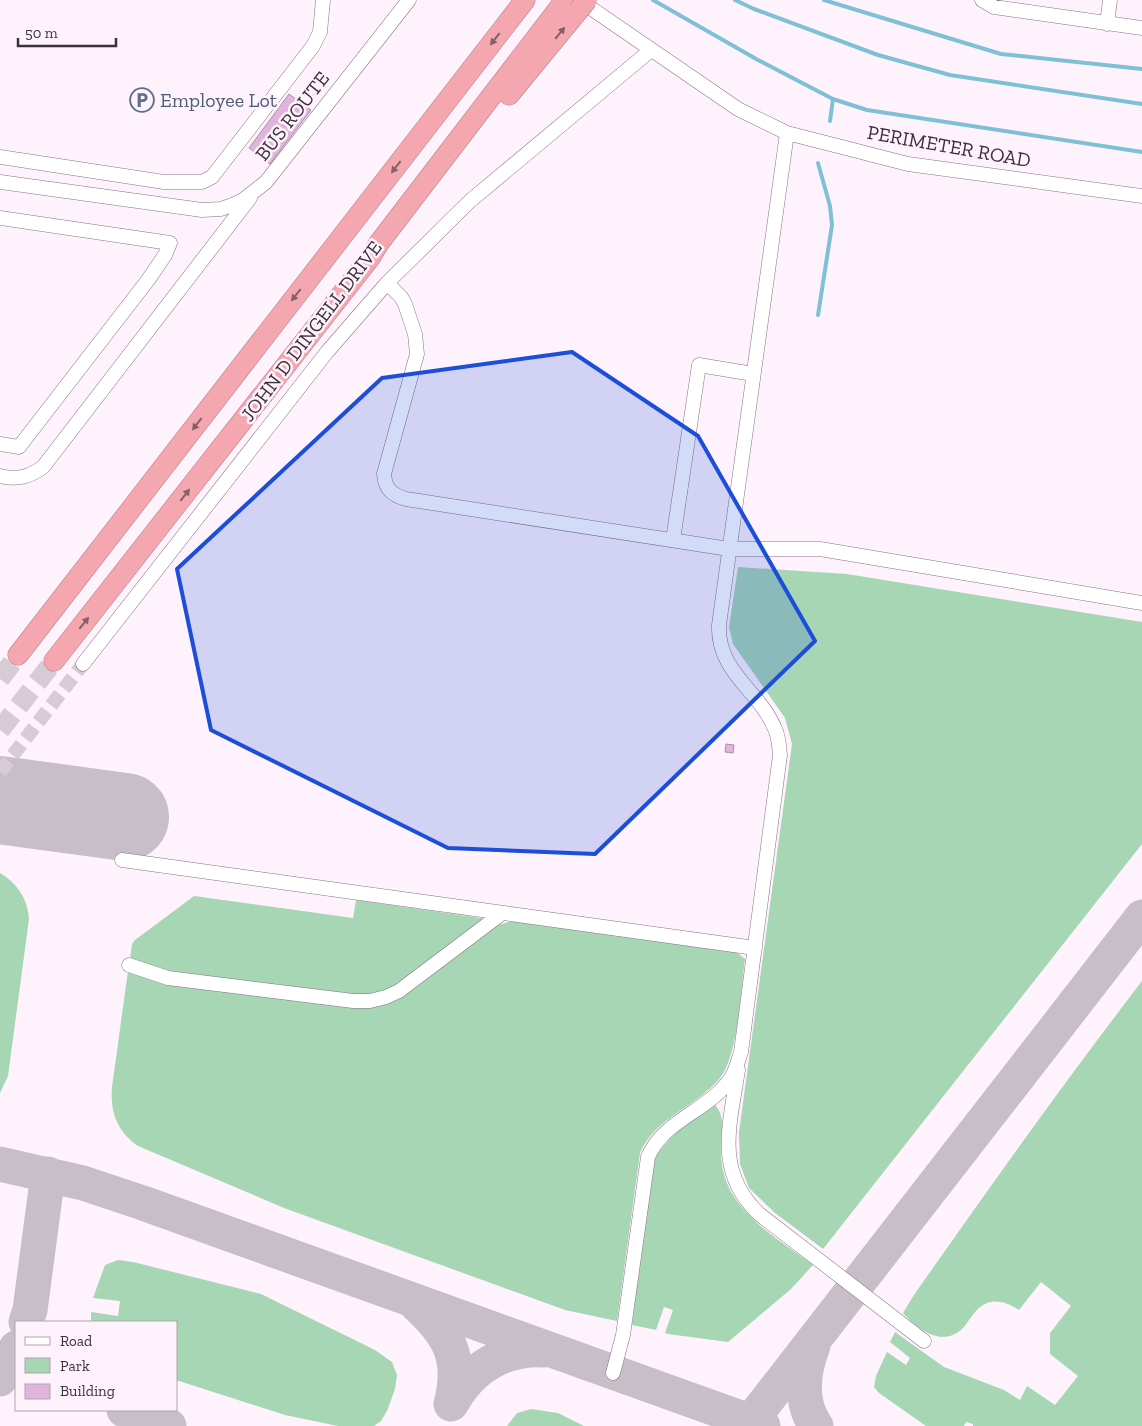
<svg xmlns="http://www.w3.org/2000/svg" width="1142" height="1426" font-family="'Zilla Slab',serif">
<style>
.green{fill:#a6d6b3}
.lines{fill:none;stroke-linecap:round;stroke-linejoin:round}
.stream{stroke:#7fc0d7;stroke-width:4}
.taxiway{stroke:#c8bec7;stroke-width:35}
.runway{stroke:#c8bec7;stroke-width:88}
.building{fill:#e0b4dc;stroke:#a890a5}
.minor-tunnel{stroke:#d7ccd5;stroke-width:14;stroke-dasharray:14 7;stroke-linecap:butt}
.highway-tunnel{stroke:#d7ccd5;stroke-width:20;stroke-dasharray:20 10;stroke-linecap:butt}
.minor-casing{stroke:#877185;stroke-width:15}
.highway-casing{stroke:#b47e87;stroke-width:21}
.minor{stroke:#fff;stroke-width:14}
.highway{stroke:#f5a7b0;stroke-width:20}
.highway-bridge-casing{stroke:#b47e87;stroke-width:21;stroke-linecap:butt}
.highway-bridge{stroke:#f5a7b0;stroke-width:20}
.oneway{fill:#856069}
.marked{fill:#1d4ed8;fill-opacity:0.2;stroke:#1d4ed8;stroke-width:4;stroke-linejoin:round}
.labels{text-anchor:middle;stroke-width:5;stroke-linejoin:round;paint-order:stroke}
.service-label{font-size:20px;fill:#4e5e75;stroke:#fef3fc;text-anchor:start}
.street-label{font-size:20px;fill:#3b313a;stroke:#fef3fc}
</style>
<rect width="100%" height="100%" fill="#fef3fc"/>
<!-- green -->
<path class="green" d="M738,567L847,574L1142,622V844L823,1249L775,1213L749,1188L740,1164L739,1132L792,744L785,718L733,644L729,627Z
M0,873C17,883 28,899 29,919L8,1076L0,1093Z
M194,896L353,918L356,900L481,918L484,920L392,988L375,994L356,995L174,972L162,970L130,959L132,944L135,940Z
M512,921L735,951L745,959C741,989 738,1056 720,1078C697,1107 655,1117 640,1153L617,1321L565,1310L284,1208L138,1146C117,1131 110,1112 112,1087L128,971L358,1008L498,925Z
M1142,981V1426H973V1424L966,1422L964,1426H926L879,1393L874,1387L876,1376L887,1352L906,1365L910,1358L890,1342L895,1332L944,1367L1004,1390L1020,1400L1027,1386L1055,1405L1078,1376L1050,1354V1333L1071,1306L1041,1282L1019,1310C1009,1304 999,1299 987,1303C976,1307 970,1320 963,1328C943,1348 918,1330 903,1313L914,1295C988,1189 1063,1084 1142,981Z
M714,1104C717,1107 719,1110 720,1113C724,1122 721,1134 721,1144C720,1155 722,1167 725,1178C738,1217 781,1241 813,1265L791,1289L728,1342L668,1334L665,1333L673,1310L664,1307L656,1330L632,1325L653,1159L672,1136Z
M118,1260L133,1262L261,1294L375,1350L392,1362L397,1375L395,1389L387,1411L381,1421L374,1426H338L285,1415L176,1380V1322H91V1312L118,1316L120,1301L93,1298L105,1265Z
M531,1409L558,1413L584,1426H507L517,1413Z"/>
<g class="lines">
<!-- stream -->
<path class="stream" d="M653,0L758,60L833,99L867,110L1142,152
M735,0L754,9L878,55L950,75L1142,104
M824,0L1001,54L1142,69
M830,121L833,99
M818,163L830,206L832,225L818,315"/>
<!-- taxiway -->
<path class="taxiway" d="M0,1164L83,1183L143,1203L763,1426
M416,1304C449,1334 463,1358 451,1404C471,1368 503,1348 544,1350
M26,1322L30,1310L48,1174
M813,1346C803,1371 799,1402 816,1426
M0,1379L7,1370L16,1348
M124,1410L169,1426
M747,1426L1142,917"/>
<!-- runway -->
<path class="runway" d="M0,800L125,817"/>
</g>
<!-- building -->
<path class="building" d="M289,94L311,110L270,164L249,148Z
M726,744L734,745L733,753L725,752Z"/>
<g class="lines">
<!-- minor-tunnel -->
<path class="minor-tunnel" d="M0,772L83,664"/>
<!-- highway-tunnel -->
<path class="highway-tunnel" d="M0,679L18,655
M0,730L54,661"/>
<!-- minor casing -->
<g class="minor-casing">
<path id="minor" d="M579,0L738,109L787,133L908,164L1142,196
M982,0L994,7L1142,28
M1107,24L1110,0
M0,157L164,182H202L212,177L313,46L320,32L323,0
M0,182L202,210L221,209L232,205L243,200L266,182L409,0
M0,218L170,243L165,255L148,280L19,447L0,444
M387,283L401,297L405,304L415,334L417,354L384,474C385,489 392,495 406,499L729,549H820L1142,603
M0,476C18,480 29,477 43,467L250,198
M673,540L699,365L753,374
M83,664L327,352L387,283L470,201L651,50
M122,860L755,948
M129,965L168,978L353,1001H370L386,997L399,991L501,914
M738,1070C730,1125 714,1171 759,1214L924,1341
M613,1373L623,1335L648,1157C663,1120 709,1111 731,1078C736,1070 738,1061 741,1052L780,755C779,746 779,737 775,729C759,690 717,672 719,625L787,133"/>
</g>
<!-- highway casing -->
<g class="highway-casing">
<path id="highway" d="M509,95L578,11
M18,655L525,0
M54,661L370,258L379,243L565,0"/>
</g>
<!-- minor -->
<use href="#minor" class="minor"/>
<!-- highway -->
<use href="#highway" class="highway"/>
<!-- highway-bridge casing -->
<g class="highway-bridge-casing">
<path id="highway-bridge" d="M578,11L587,0"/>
</g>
<!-- highway-bridge -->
<use href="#highway-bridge" class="highway-bridge"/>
</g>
<!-- one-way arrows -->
<defs><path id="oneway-solid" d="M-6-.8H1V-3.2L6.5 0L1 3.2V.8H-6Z" transform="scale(1.25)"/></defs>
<g class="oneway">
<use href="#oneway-solid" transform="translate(560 33) rotate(-50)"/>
<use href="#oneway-solid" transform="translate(495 39) rotate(128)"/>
<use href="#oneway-solid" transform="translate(396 167) rotate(128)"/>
<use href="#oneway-solid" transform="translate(296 295) rotate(128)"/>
<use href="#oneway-solid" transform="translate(197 424) rotate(128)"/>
<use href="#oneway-solid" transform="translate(185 495) rotate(-52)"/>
<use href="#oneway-solid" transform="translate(84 623) rotate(-51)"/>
</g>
<!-- marked area -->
<path class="marked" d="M572,352L698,436L815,641L595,854L448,848L211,730L177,569L382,378Z"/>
<!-- icons -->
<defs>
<g id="parking-ring" transform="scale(1.25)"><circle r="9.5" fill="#fef3fc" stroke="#5c6f8a" stroke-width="1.5"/><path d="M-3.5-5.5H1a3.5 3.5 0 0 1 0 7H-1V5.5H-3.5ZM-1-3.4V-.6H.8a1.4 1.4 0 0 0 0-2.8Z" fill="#5c6f8a"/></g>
</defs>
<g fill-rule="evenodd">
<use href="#parking-ring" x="142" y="100"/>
</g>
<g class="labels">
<!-- service labels -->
<g class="service-label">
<text x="160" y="107">Employee Lot</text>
</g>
<!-- street labels -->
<g class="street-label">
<text transform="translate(292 116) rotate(-52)" y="7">BUS ROUTE</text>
<text transform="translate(949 146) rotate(10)" y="7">PERIMETER ROAD</text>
<text transform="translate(311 331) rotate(-53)" y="7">JOHN D DINGELL DRIVE</text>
</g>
</g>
<!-- legend -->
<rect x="15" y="1321" width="162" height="90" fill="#fef3fc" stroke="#b0a5ae"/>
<rect x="25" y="1337" width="25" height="8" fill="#ffffff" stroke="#b0a5ae"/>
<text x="60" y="1346" font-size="15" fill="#3b313a">Road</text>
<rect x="25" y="1358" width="25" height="15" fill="#a6d6b3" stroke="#b0a5ae"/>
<text x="60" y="1371" font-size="15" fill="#3b313a">Park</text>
<rect x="25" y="1384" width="25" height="15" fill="#e0b4dc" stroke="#b0a5ae"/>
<text x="60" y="1396" font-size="15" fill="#3b313a">Building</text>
<!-- scale -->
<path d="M18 38v8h98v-8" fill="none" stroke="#3b313a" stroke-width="2.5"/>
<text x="25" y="38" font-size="15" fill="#3b313a" stroke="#fef3fc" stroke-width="4" paint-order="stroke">50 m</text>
</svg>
